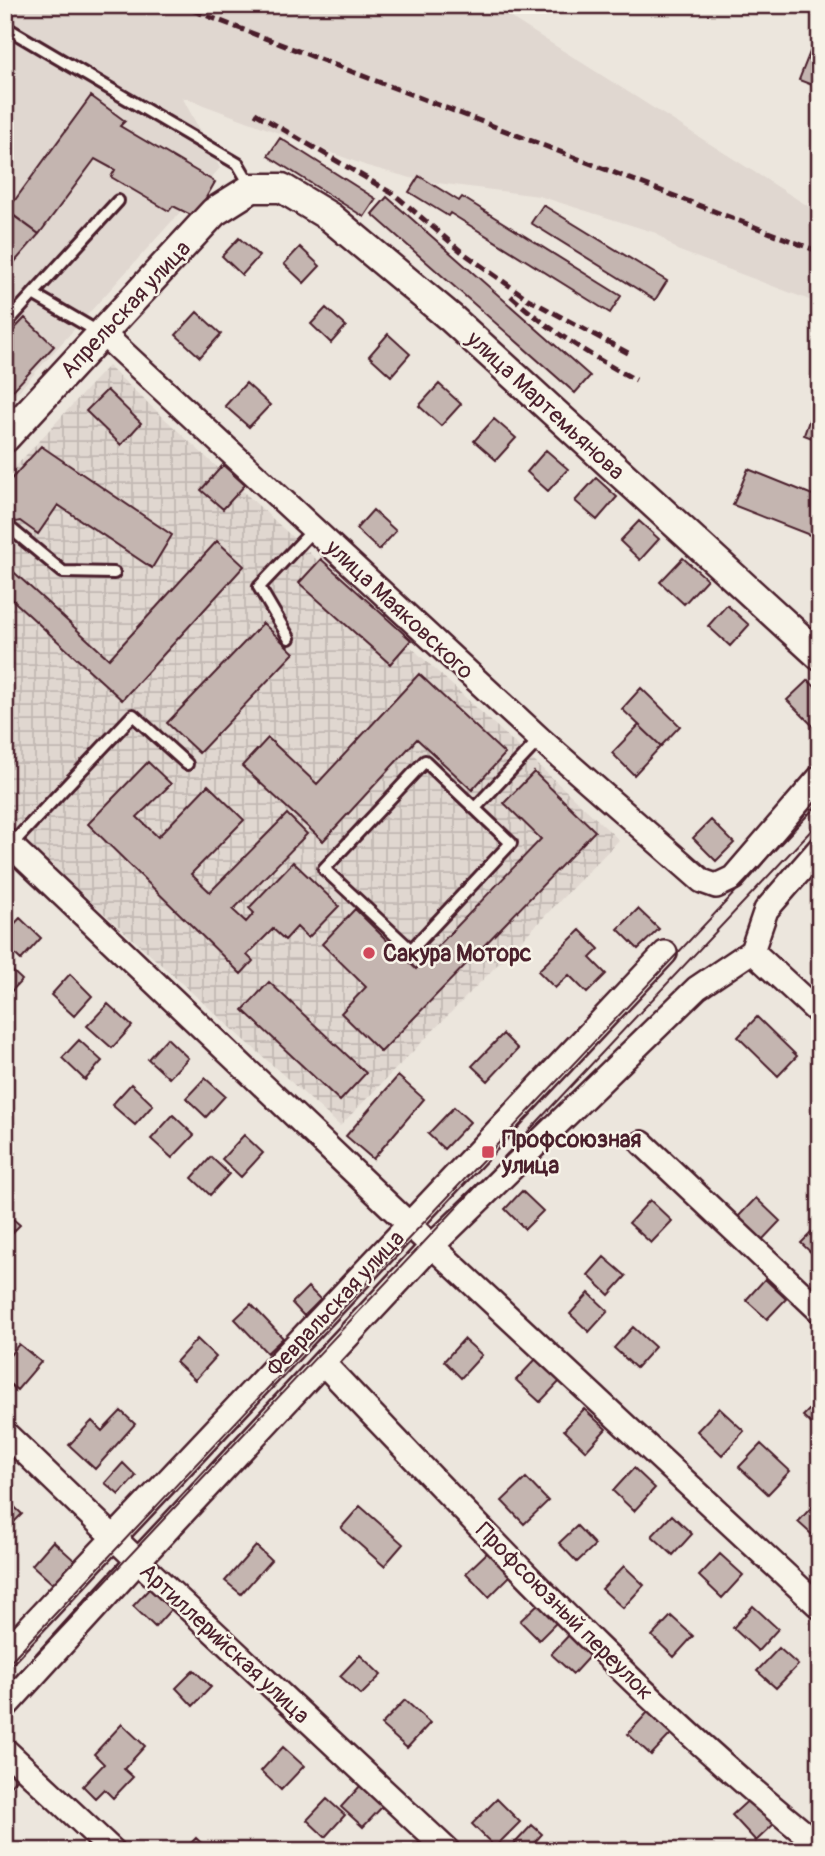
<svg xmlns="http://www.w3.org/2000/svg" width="825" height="1856" font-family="Pangolin,sans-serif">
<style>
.built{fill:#e0d7d0}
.industrial{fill:url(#industrial-grid)}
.building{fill:#c4b5b0;stroke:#4a1f2b;stroke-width:2}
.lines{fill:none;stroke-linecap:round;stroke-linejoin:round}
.service-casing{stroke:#4a1f2b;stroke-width:16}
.minor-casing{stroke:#4a1f2b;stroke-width:28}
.tertiary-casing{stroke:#4a1f2b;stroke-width:33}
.service{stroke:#f7f3e8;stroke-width:10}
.minor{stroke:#f7f3e8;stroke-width:23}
.tertiary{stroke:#f7f3e8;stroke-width:28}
.tram{stroke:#4a1f2b;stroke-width:2}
.rail{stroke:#4a1f2b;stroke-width:5;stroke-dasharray:10 5;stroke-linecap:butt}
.poi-dot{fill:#d1495b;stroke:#f7f3e8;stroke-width:2.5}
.labels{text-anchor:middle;stroke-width:5;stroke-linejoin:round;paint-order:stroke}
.street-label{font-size:23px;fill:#4a1f2b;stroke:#f7f3e8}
.poi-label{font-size:23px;font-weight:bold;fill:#4a1f2b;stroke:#f7f3e8;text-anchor:start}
</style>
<defs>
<pattern id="industrial-grid" width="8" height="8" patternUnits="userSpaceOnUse" patternTransform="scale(1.75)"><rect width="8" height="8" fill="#e0d7d0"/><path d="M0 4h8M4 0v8" fill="none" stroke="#c2b8b3"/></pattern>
</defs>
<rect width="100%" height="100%" fill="#ece6dd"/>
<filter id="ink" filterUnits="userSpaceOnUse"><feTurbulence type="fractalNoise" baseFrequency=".0143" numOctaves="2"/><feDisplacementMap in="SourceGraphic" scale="14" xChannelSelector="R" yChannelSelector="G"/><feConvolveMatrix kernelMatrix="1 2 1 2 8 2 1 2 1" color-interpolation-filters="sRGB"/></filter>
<g filter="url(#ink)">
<!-- built -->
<path class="built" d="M5,5H491L811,208L820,191V304L677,250L656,233L539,196L422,181L367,166L182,97L220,168L5,406Z"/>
<!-- industrial -->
<path class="industrial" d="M108,366L619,840L340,1126L5,824V478Z"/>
<!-- building -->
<path class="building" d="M819,29L820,30V88L799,80Z
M91,96L125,121L120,126L215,182L195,217L173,206L169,211L111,177L115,170L95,159L39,234L7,211Z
M280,138L376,199L364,217L268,156Z
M419,176L459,201L462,197L621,296L610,313L450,213L448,216L409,192Z
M387,197L590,376L575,393L372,214Z
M543,205L667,281L655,300L531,223Z
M5,209L39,234L5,273Z
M239,238L259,256L242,275L222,256Z
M300,247L320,266L304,283L284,264Z
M326,308L346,326L331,343L311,324Z
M197,312L221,334L200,357L176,335Z
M25,318L54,346L5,399V339Z
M388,334L410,354L391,376L369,356Z
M246,383L270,405L249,427L225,406Z
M439,384L461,404L441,426L419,406Z
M107,390L141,423L121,445L86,411Z
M817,398L820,399V441L804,435Z
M494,419L516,438L496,460L474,441Z
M41,446L172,535L152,568L58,505L38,534L20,521L16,522L5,515V486Z
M546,450L568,469L548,491L527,472Z
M223,465L245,485L223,509L201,490Z
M748,469L820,498V539L733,505Z
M596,478L617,497L597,520L575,501Z
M373,510L396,531L379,550L356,529Z
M639,521L659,539L640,560L620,541Z
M217,541L244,566L122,700L5,593V564L109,659Z
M683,558L707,579L684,604L660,582Z
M321,559L411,640L390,664L299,583Z
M727,605L749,625L730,646L708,626Z
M263,623L294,653L199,753L167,723Z
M419,674L505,754L472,790L417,739L323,841L242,766L268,738L317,784Z
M808,680L820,692V733L787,700Z
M641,688L680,726L661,746L622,709Z
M639,725L661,746L634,775L612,753Z
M148,762L171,784L137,817L158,837L208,785L244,820L191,874L210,892L287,814L307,834L233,910L246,922L254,913L249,908L293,862L339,906L308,938L297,927L285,940L273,929L247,955L253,961L241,974L88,824Z
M534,772L595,831L381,1052L341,1013L366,987L322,944L355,909L416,969L541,839L504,803Z
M711,820L734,843L716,861L693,838Z
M638,909L659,929L638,949L618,929Z
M20,918L41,938L21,960L5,945V934Z
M580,930L599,949L590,958L606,974L587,993L569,975L555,988L538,971Z
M5,964L22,980L5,998Z
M70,974L92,996L74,1016L51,995Z
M269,982L366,1073L340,1101L243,1010Z
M108,1004L132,1026L112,1048L87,1026Z
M757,1017L797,1056L778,1076L738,1037Z
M503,1034L518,1049L488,1081L472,1066Z
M167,1038L188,1058L169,1078L148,1059Z
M79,1040L102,1061L85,1080L62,1058Z
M398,1076L424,1099L373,1159L346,1136Z
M205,1078L225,1096L206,1117L186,1098Z
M131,1084L153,1105L135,1125L112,1105Z
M454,1107L470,1122L444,1149L428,1134Z
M173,1115L194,1135L172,1158L151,1139Z
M244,1135L263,1153L241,1177L222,1159Z
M5,1144L14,1153L5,1163Z
M211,1157L229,1174L210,1195L192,1178Z
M522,1191L543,1211L525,1229L505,1209Z
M756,1198L780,1221L761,1241L737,1218Z
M650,1200L672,1221L651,1243L629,1223Z
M5,1212L20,1225L5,1240Z
M820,1224V1261L801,1243Z
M604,1257L626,1276L609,1295L588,1275Z
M765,1279L786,1299L767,1319L746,1300Z
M308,1287L321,1300L304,1316L292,1303Z
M589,1293L608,1311L589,1332L570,1314Z
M251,1304L283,1338L267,1353L235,1319Z
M633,1327L655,1347L636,1368L614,1348Z
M197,1339L216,1357L195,1380L176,1362Z
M464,1339L482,1355L461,1378L444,1361Z
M19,1344L41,1362L17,1390L5,1380V1361Z
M537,1358L561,1380L540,1402L516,1380Z
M820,1399V1432L803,1416Z
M719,1408L744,1431L722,1455L697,1431Z
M584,1409L606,1429L586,1451L564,1430Z
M121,1411L135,1424L95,1469L69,1445L92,1421L102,1431Z
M761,1444L790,1471L768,1494L739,1467Z
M123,1463L136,1476L119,1495L105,1483Z
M634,1468L655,1488L634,1511L613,1491Z
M526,1478L548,1501L524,1524L502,1501Z
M5,1498L22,1514L5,1531Z
M818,1500L820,1502V1542L798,1522Z
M360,1506L403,1544L384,1566L341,1528Z
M672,1515L692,1534L673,1555L652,1536Z
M577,1526L595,1545L577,1562L559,1543Z
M53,1541L75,1561L54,1585L32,1565Z
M256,1546L271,1560L241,1594L225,1581Z
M489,1551L511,1575L489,1597L466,1573Z
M720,1554L743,1575L722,1598L699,1576Z
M624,1566L644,1585L623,1608L602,1589Z
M152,1586L174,1606L155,1627L133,1606Z
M540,1602L558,1621L539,1640L520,1621Z
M753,1606L778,1629L758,1651L733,1628Z
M671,1616L693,1636L674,1657L652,1636Z
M572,1632L594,1651L573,1674L551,1654Z
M779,1648L798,1665L776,1688L757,1671Z
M360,1655L381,1675L361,1695L340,1676Z
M194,1670L211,1687L193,1706L176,1688Z
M405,1700L430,1723L407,1748L381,1725Z
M648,1712L671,1734L651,1755L628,1734Z
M122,1724L145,1746L124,1769L133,1777L113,1798L104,1789L95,1798L83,1786L104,1764L94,1754Z
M283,1747L304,1766L281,1790L261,1771Z
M5,1764L19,1776L5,1791Z
M361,1785L383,1806L363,1827L341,1807Z
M753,1796L776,1822L756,1841L732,1815Z
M327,1799L345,1815L325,1837L307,1820Z
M497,1799L520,1822L495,1847L472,1824Z
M532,1825L542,1834L527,1851H523L515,1843Z
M196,1838L210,1851H183Z
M423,1839L436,1851H411Z"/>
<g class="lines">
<!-- service casing -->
<g class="service-casing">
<path id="service" d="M5,27L238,164L252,188
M5,325L33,294
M100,333L33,294L118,201
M5,524L63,572L114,573
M289,638L259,587L314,529
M425,761L511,843L411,950L324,869Z
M475,808L540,739
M11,845L133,715L187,764"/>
</g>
<!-- minor casing -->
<g class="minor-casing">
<path id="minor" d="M103,334L540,739L702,881L716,886L733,878L820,777
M5,840L415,1230L820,1607
M752,951L820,1014
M642,1143L820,1311
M323,1363C483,1530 639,1701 820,1846
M5,1433L138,1561L448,1851
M5,1653L665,953
M5,1707L138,1561L432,1246L697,988L752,951L766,910L820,848
M5,1750L113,1851"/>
</g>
<!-- tertiary casing -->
<g class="tertiary-casing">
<path id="tertiary" d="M5,438L214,212L252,188H282L330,217L451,318L820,656"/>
</g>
<!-- service -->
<use href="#service" class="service"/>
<!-- minor -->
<use href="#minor" class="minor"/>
<!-- tertiary -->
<use href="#tertiary" class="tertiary"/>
<!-- tram -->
<path class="tram" d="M5,1667L820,802
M5,1688L820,821"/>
<!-- rail -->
<path class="rail" d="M179,5L820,252
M255,113L395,195L462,252L528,299L632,355
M511,296C549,330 592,357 636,380"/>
</g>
</g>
<!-- markers -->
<g class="poi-dot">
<circle cx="369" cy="953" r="7"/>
<rect x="481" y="1145" width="14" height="14" rx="3.5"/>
</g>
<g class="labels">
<!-- street labels -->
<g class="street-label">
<text transform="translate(125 309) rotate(-47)" y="8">Апрельская улица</text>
<text transform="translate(546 405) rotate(43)" y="8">улица Мартемьянова</text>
<text transform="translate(400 609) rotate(43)" y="8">улица Маяковского</text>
<text transform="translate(335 1303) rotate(-47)" y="8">Февральская улица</text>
<text transform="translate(565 1611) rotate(45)" y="8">Профсоюзный переулок</text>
<text transform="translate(225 1643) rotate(43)" y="8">Артиллерийская улица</text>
</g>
<!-- poi labels -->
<g class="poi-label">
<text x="383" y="961">Сакура Моторс</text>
<text x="502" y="1147">Профсоюзная<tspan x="502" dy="26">улица</tspan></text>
</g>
</g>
<!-- margin -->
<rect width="825" height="1856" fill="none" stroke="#f7f3e8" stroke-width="28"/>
<rect x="14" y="14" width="797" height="1828" fill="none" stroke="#4a1f2b" stroke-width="2.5" filter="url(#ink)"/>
</svg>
